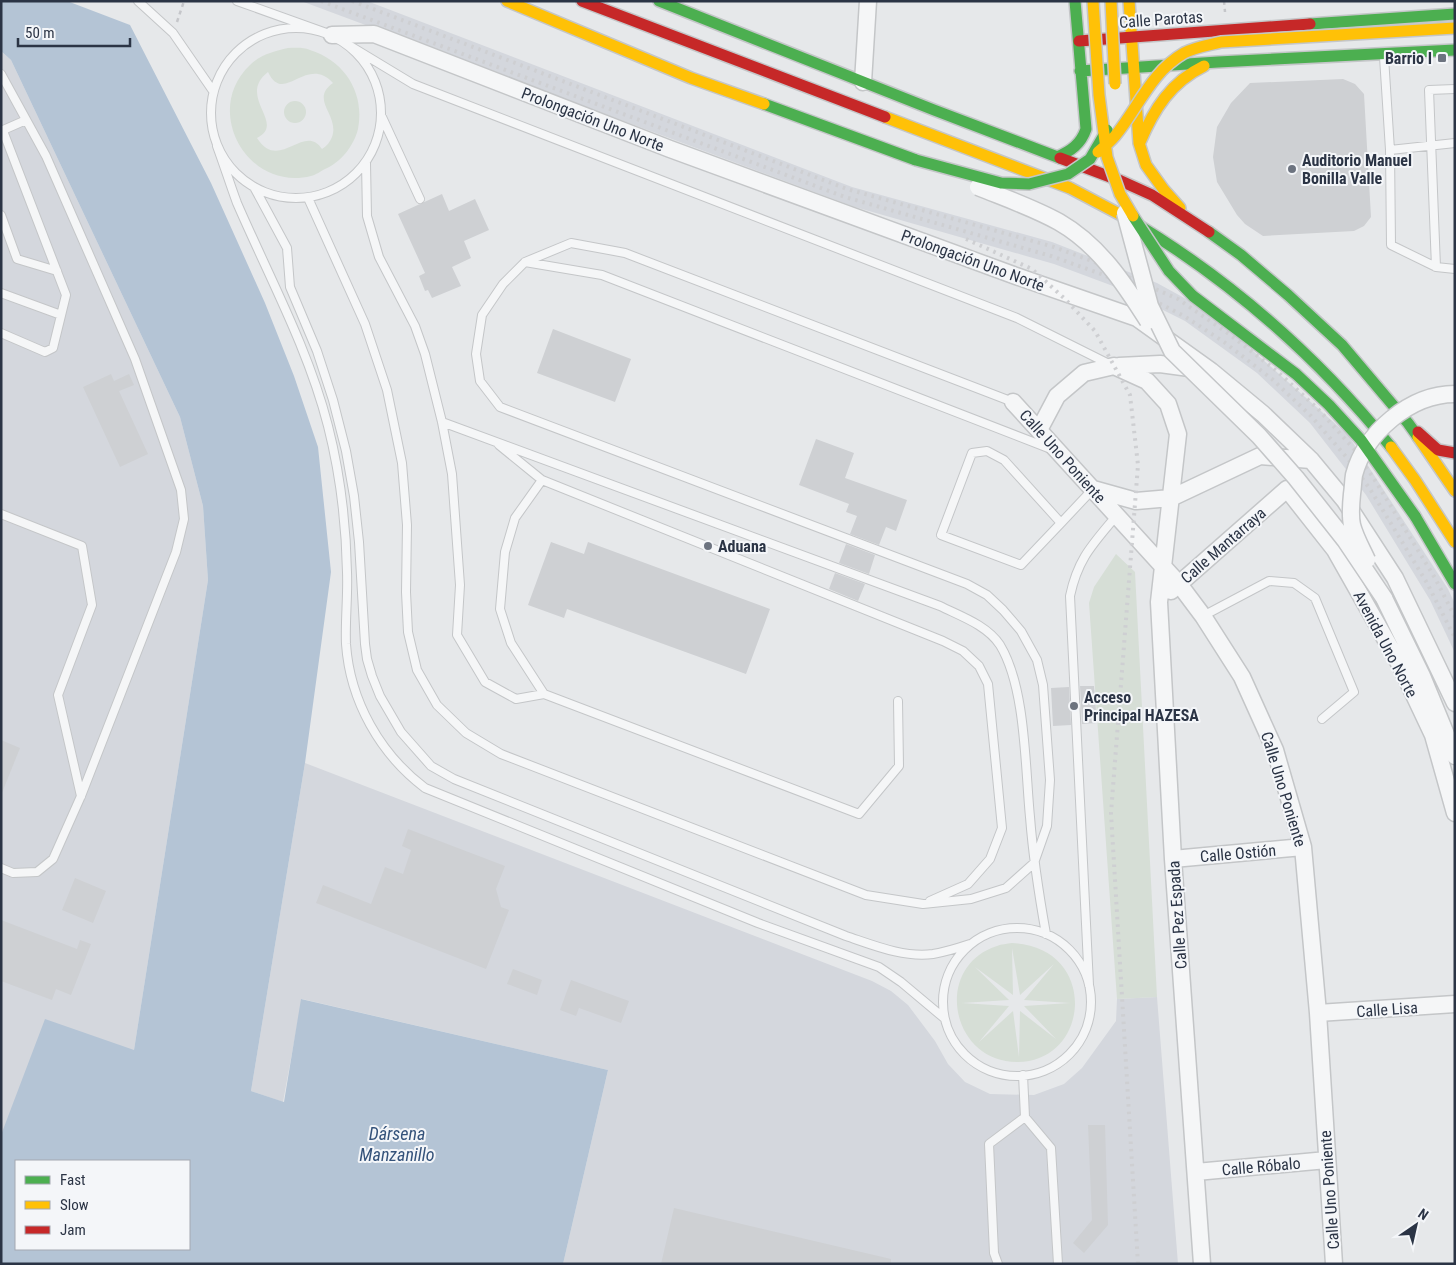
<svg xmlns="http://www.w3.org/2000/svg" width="1456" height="1265" font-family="'Roboto Condensed',sans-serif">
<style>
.built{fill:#d4d7dd}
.green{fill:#d6ded6;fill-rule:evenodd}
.water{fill:#b4c4d5;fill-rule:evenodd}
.building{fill:#ced0d3}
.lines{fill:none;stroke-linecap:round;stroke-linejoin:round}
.lane-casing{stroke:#c4c6c8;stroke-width:10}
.street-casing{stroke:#c4c6c8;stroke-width:19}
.fast-casing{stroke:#c4c6c8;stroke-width:14}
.slow-casing{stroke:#c4c6c8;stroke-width:14}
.jam-casing{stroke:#c4c6c8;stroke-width:14}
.path{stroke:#c5c6ca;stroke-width:2.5;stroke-dasharray:4 4;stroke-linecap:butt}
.lane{stroke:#f5f6f7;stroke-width:8}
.street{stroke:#f5f6f7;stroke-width:16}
.fast{stroke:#4caf50;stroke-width:11}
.slow{stroke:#ffc107;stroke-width:11}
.jam{stroke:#c62828;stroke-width:11}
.rail{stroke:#cecfd2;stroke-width:4;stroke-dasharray:2.5 5;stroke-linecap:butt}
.street-bridge-casing{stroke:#c4c6c8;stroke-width:19;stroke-linecap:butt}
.fast-bridge-casing{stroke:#c4c6c8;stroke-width:14;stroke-linecap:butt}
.slow-bridge-casing{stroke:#c4c6c8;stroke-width:14;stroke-linecap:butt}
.street-bridge{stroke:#f5f6f7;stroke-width:16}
.fast-bridge{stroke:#4caf50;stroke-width:11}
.slow-bridge{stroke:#ffc107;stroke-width:11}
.poi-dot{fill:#6c737f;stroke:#f4f6f9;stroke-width:2}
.labels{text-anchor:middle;stroke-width:4;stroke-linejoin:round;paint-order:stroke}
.street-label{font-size:16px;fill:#2b3445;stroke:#f4f6f9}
.poi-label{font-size:16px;font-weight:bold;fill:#2b3445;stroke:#f4f6f9;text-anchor:start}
.water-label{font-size:18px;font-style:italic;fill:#34527a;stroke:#f4f6f9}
</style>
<rect width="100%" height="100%" fill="#e6e8ea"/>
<!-- built -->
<path class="built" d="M301,1H367L852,187L1052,242L1157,283L1208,311L1348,435L1448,589L1455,604V653L1430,600L1366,495L1310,423L1257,373L1185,321L1121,289L1054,264L855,207Z
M1,51L11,60L180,417L203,506L208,580L134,1050L1,1135Z
M305,763L872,981L891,991L908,1005L935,1041L948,1064L965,1082L990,1094L1034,1095L1064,1084L1082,1068L1116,1021L1117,999L1157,997L1178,1264H563L608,1070L302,999L283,1102L251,1091Z"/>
<!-- green -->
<path class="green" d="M288,48C295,48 303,47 310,50C345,61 365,93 358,129C354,146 340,163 325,169C321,171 316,175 311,176C247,192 202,110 250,65C260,55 274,51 288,48ZM268,72C284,106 306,54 333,83C309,100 340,115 332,137C330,142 327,146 322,149C304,122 279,173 257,138C287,123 236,97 268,72Z
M284 112a11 11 0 1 1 22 0a11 11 0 1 1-22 0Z
M1116,554L1135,572L1157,997L1117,999L1089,603L1094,587Z
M1012,943C1099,947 1091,1061 1018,1062C951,1063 932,967 997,946C1001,944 1007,944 1012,943ZM1012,948L1020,995L1054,964L1024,1000L1070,1003L1024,1006L1056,1039L1020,1011L1019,1057L1013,1011L979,1042L1009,1006L962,1003L1009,1000L975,967L1013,995Z"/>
<!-- water -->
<path class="water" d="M1,1H67L130,25L211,183L265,303L294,376L318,447L331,572L305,763L251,1091L284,1102L301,999L608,1070L563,1264H1V1135L45,1019L134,1050L208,580L203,506L180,417L11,60L1,51ZM16,1161H189V1249H16Z"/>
<!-- building -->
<path class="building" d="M1343,79L1355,84L1364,94L1371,217L1364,226L1354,231L1263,236L1245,224L1237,215L1217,182L1213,157L1217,127L1231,103L1250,83Z
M442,194L449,211L475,199L489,230L464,241L471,258L452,267L461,286L432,298L428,290L425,291L419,276L425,273L398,214Z
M553,329L631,359L615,402L537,373Z
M111,374L114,381L129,374L134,385L119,391L148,454L120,467L83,387Z
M816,439L854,453L845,478L907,500L896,531L886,527L879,545L850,534L857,516L846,512L849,504L799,485Z
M551,542L584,554L588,542L770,609L746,674L567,609L564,618L528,605Z
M846,544L875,555L869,574L839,563Z
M835,573L865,584L858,601L829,589Z
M1080,686H1094L1097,723L1082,724Z
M1069,687L1071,725L1053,726L1051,688Z
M1,740L20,748L2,793H1Z
M408,829L505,866L496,889L501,907L509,910L486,969L316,903L323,885L371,904L385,867L403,874L411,850L402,846Z
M75,878L106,891L93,923L62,910Z
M1,920L77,949L80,940L91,944L71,995L56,989L52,1000L1,981Z
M513,969L542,980L537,995L507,984Z
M571,980L629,1001L621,1023L579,1008L576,1016L560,1010Z
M1088,1125H1105L1108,1225L1084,1253L1073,1243L1092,1220Z
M674,1208L891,1259V1264H661Z"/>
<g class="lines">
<!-- lane casing -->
<g class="lane-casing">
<path id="lane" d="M138,1L173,33L213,91
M237,1L332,35L413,84L1017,318L1111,365
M211 113a85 85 0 1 1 170 0a85 85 0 1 1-170 0Z
M1384,57L1390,150L1455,143
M1,74L46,156L135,359L181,490L184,519L176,552L81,796L53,859L37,872L13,873L1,868
M382,117L420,199
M1,131L26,120
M217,146C224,165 230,184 237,203C269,277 308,348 328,426C340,473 346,523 347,572C348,596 345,620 346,644C350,701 380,754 425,788L758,923L879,967L901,982L944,1018
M1390,150L1391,245L1436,267L1455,269
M366,163L367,216L379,257L415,326L425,354L442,422L452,474L460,585L457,635L485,682L516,699L544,694L859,814L899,766L898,701
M254,187L287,248L290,287L317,351L333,400L346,451L354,496L359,542L365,644L367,659L372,676L380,696L401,732L431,766L454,779L846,936C873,945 904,958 933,954C945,952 958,948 970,944
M308,198L365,324L387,390L402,463L407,525L406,592L408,632L417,670L437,705L466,733L501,754L866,895L923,904L971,899L1006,888L1034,863L1047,826L1050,780L1043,685L1037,660L1021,631L1003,610L987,595L967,584L500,407L480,381L476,354L482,315L503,284L525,262L571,243L625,253L1013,402
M1,215L17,259L57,271
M525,262L602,275L1051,449
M1436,267L1429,90L1455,89
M1,293L61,315
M1,333L45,352L53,348L66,295L3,131
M442,422L940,606C960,616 987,625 1000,645C1026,688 1025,767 1030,817C1033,856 1039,895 1046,934
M499,445L542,480L943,641L963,651L979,666L988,684L1002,828L990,859L968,884L930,901
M987,451L1004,460L1061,523L1021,565L941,535L972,453Z
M542,480L515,518L505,552L500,609L511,643L544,694
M1,514L82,546L92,605L58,695L81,796
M1061,523L1093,489
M1203,616L1269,581L1294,583L1315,598L1354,692L1322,719
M943 1002a74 74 0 1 1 148 0a74 74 0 1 1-148 0Z
M1089,985L1070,596C1078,558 1093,544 1117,515
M1025,1117L1051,1148L1058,1264
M998,1264L994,1253L989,1144L1025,1117L1023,1075"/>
</g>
<!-- street casing -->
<g class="street-casing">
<path id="street" d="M332,35L374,34L670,149L1016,276L1137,318L1211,371L1263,414L1311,460L1345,501L1395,578L1455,703
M863,82L868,1
M1119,366L1160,364L1197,369
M1013,402L1179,584L1203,616L1242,677L1275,750L1303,847L1318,1013L1334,1264
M1039,430L1057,396L1084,373L1114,366L1147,381L1168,404L1178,434L1159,602L1173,859L1202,1264
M1093,489L1136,501L1171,498L1260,456L1311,460
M1171,591L1287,489L1335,550L1399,663L1433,735L1455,813
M1384,598L1422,676L1455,756
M1173,859L1303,847
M1318,1013L1455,1004
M1196,1172L1327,1160"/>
</g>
<!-- fast casing -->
<g class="fast-casing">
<path id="fast" d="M659,1L934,110L1060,158
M1310,24L1455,14
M1080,71L1218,62L1455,50
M764,104L916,160
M1057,157C1071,151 1081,144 1086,129L1075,1
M1123,216C1226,276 1316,355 1391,447
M1209,232L1241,255L1288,295L1342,345L1408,423L1418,437
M1415,516L1455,584"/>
</g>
<!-- slow casing -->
<g class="slow-casing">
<path id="slow" d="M507,1L691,78L764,104
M1129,1L1139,143L1146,165L1164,190L1180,208
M885,117L1070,188L1123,216
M1140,142C1154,109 1171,82 1204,66
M1418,437L1455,491
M1391,447L1415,480L1455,542"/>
</g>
<!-- jam casing -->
<g class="jam-casing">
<path id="jam" d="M582,1L885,117
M1079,41L1310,24
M1060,158L1121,181L1152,195L1209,232
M1418,432L1438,450L1455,453"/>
</g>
<!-- path -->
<path class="path" d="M1224,1L1225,12
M177,22L184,1"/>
<!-- lane -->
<use href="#lane" class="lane"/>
<!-- street -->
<use href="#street" class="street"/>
<!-- fast -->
<use href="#fast" class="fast"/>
<!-- slow -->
<use href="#slow" class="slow"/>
<!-- jam -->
<use href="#jam" class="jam"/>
<!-- rail -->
<path class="rail" d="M321,1L845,197L1051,256L1104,275L1184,316L1224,342L1272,379L1311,416L1348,459L1370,489L1427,583L1455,638
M352,1L847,189L1054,247L1092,261L1178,299L1229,334L1278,372L1318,409L1354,449L1376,482L1435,578L1455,617
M966,239L1032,269L1065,299L1095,331L1130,395L1138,465L1111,813L1138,1264"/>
<!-- street-bridge casing -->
<g class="street-bridge-casing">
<path id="street-bridge" d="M978,187C1005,198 1034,208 1059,222C1099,245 1124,283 1148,321
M1125,213L1150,306L1172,351L1259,436L1296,478L1345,540L1384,598
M1367,560C1362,549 1355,537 1352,525C1350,516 1351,504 1352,494C1353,488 1353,481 1354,475C1365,433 1410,394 1455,394"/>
</g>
<!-- fast-bridge casing -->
<g class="fast-bridge-casing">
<path id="fast-bridge" d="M916,160L1001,183L1029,184L1068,174L1090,159L1107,130
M1133,216L1169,271L1193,296L1296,374L1329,405L1361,440L1415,516"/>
</g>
<!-- slow-bridge casing -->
<g class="slow-bridge-casing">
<path id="slow-bridge" d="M1093,1L1099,95L1107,157L1120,194L1133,216
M1111,1L1115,84
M1098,152C1104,147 1110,142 1115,136C1138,108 1151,72 1184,53C1195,47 1209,45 1221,42L1455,28"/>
</g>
<!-- street-bridge -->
<use href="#street-bridge" class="street-bridge"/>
<!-- fast-bridge -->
<use href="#fast-bridge" class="fast-bridge"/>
<!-- slow-bridge -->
<use href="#slow-bridge" class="slow-bridge"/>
</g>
<!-- markers -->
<g class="poi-dot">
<rect x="1437" y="53" width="10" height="10" rx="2.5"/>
<circle cx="1292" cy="169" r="5"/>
<circle cx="708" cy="546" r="5"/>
<circle cx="1074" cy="706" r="5"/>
</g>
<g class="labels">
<!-- street labels -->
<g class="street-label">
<text transform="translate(1161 19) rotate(-4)" y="6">Calle Parotas</text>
<text transform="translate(593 119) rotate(21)" y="6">Prolongación Uno Norte</text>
<text transform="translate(973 260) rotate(20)" y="6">Prolongación Uno Norte</text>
<text transform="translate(1063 456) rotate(48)" y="6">Calle Uno Poniente</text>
<text transform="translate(1223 545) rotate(-41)" y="6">Calle Mantarraya</text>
<text transform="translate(1386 644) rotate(62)" y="6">Avenida Uno Norte</text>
<text transform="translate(1284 789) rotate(73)" y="6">Calle Uno Poniente</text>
<text transform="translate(1238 853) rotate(-5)" y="6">Calle Ostión</text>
<text transform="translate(1177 915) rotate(-94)" y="6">Calle Pez Espada</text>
<text transform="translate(1387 1009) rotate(-4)" y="6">Calle Lisa</text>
<text transform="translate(1261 1166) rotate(-5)" y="6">Calle Róbalo</text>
<text transform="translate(1329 1190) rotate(-94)" y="6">Calle Uno Poniente</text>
</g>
<!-- poi labels -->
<g class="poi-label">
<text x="1432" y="64" text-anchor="end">Barrio I</text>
<text x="1302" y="166">Auditorio Manuel<tspan x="1302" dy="18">Bonilla Valle</tspan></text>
<text x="718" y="552">Aduana</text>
<text x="1084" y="703">Acceso<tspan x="1084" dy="18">Principal HAZESA</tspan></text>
</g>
<!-- water labels -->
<g class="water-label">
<text x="397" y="1140">Dársena<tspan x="397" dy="21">Manzanillo</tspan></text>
</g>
</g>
<!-- border -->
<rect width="1456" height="1265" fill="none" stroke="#2b3445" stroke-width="5"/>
<!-- legend -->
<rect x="15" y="1160" width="175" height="90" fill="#f4f6f9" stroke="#a4a8b1"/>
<rect x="25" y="1176" width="25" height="8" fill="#4caf50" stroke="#a4a8b1"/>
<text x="60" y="1185" font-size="15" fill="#2b3445">Fast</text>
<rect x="25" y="1201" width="25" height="8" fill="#ffc107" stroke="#a4a8b1"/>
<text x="60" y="1210" font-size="15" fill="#2b3445">Slow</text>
<rect x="25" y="1226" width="25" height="8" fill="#c62828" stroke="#a4a8b1"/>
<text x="60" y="1235" font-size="15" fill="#2b3445">Jam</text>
<!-- north arrow -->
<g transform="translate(1416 1225) rotate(34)" stroke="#f4f6f9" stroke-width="4" paint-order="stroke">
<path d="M0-4L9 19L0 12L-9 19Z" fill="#2b3445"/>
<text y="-8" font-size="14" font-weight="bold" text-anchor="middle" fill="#2b3445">N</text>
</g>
<!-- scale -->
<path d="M18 38v8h112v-8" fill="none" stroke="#2b3445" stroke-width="2.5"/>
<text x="25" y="38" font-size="15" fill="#2b3445" stroke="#f4f6f9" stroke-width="4" paint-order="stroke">50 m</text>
</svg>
